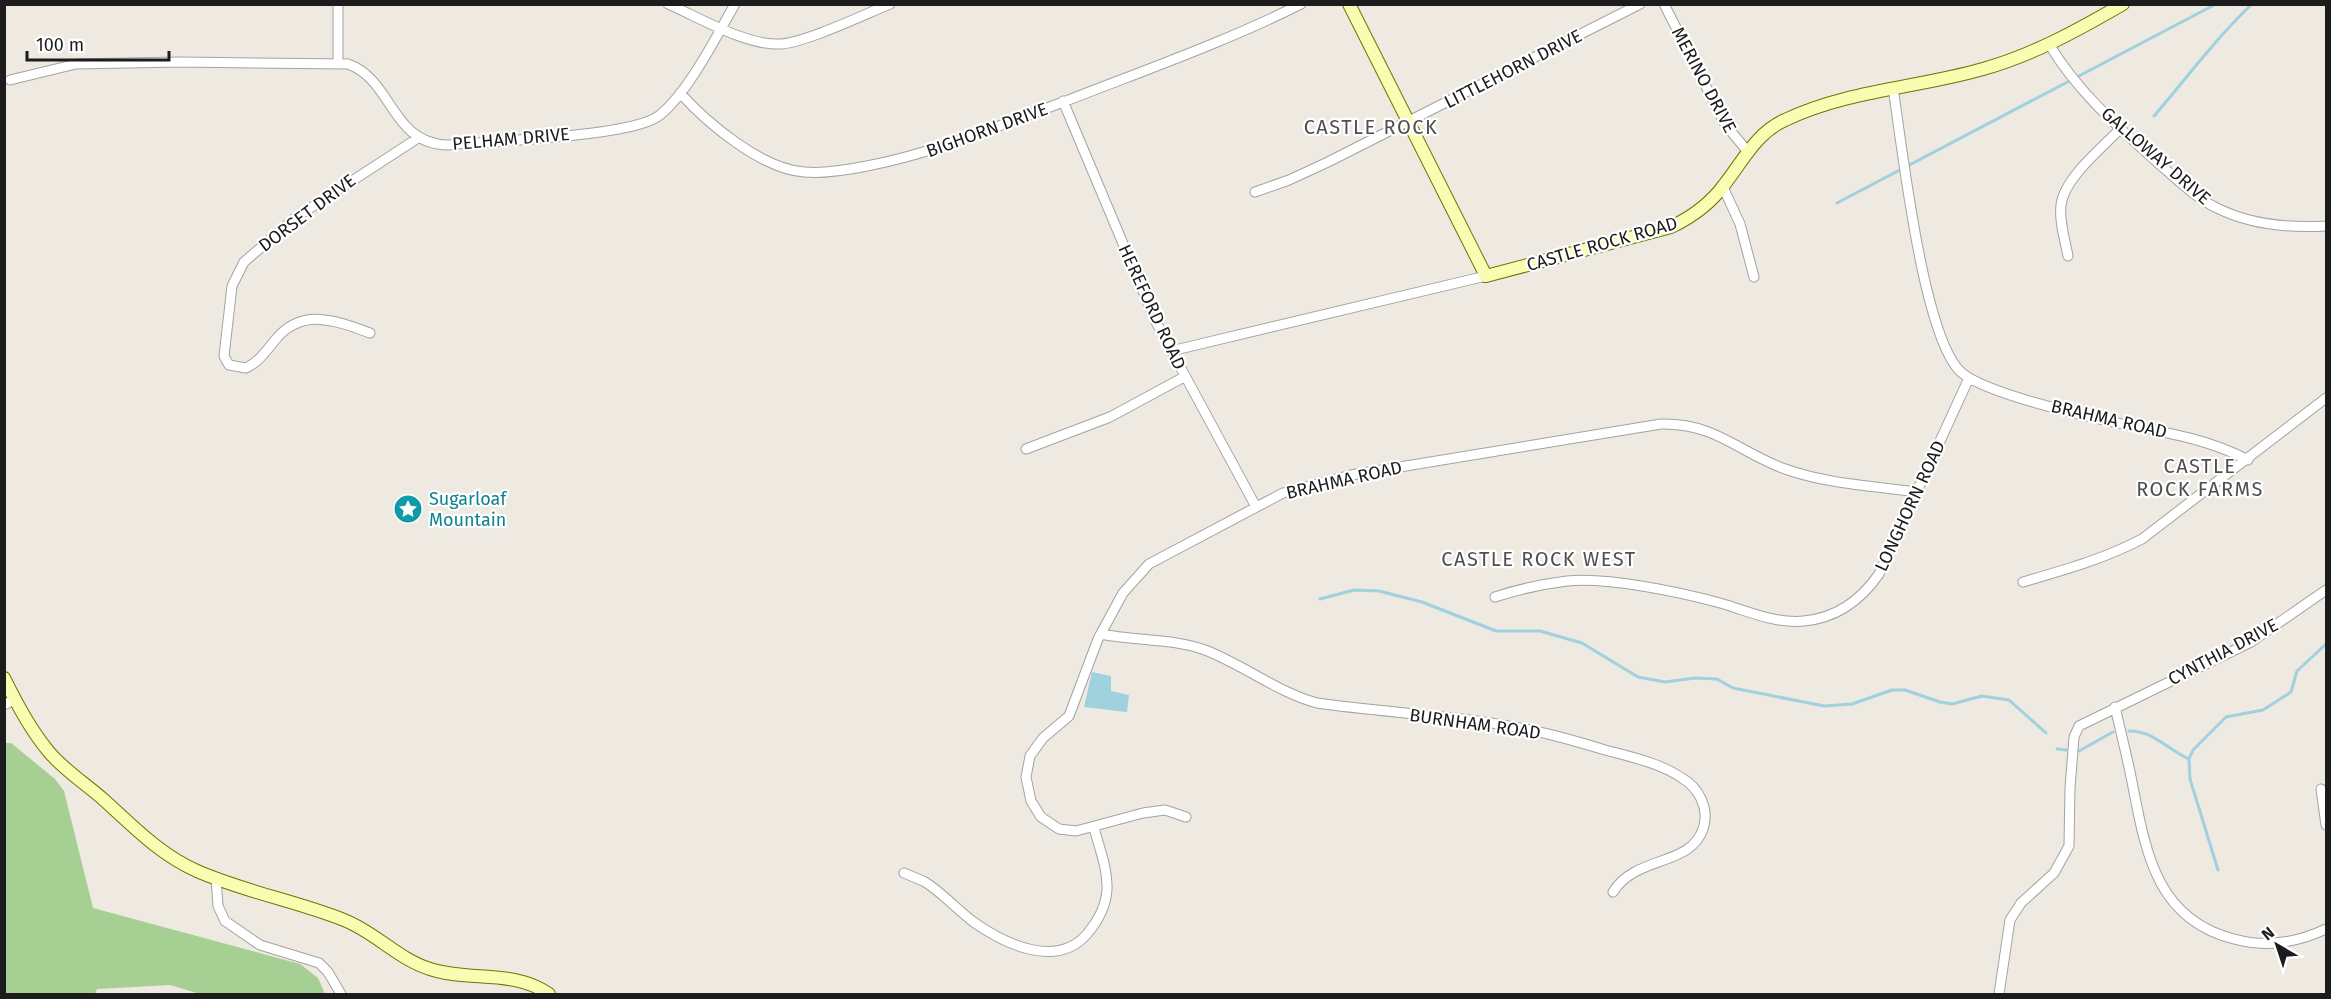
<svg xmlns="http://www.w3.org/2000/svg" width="2331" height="999" font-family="'Fira Sans',sans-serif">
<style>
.forest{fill:#a6cf93}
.water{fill:#9fd1de}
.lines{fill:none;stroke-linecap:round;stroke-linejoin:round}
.stream{stroke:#9fd1de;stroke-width:3}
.street-casing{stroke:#a3a3a3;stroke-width:11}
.secondary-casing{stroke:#6b7600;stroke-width:14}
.street{stroke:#fff;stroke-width:9}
.secondary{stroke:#f9fcb1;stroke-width:12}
.labels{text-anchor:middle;stroke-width:4.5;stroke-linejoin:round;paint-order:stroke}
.street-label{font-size:18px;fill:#1c1c1c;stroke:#fff}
.culture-label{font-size:18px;fill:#0d838f;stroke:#fff;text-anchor:start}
.neighbourhood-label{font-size:20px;letter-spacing:1.5px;fill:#4f4f4f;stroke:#fff}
</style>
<rect width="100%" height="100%" fill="#eee9e1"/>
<!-- forest -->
<path class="forest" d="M5,743H11L55,779L64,791L93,908L300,964L318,978L325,994H200L170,985L97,989L95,994H5Z"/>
<!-- water -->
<path class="water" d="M1092,672L1111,676V691L1129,695L1127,712L1084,707Z"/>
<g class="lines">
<!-- stream -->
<path class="stream" d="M2154,116C2186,79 2216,38 2252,4
M1837,203L2216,4
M1320,599L1354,590L1379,591L1422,602L1496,631H1540L1582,643L1638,677L1665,682L1695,678L1717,679L1733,688L1824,706L1852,704L1892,690H1905L1940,702L1952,704L1982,696L2009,700L2046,733
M2129,731C2154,731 2167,749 2189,759
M2057,749L2066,750
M2079,751L2113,732
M2218,870L2190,779L2189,759L2193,750L2226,717L2263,710L2291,692L2297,671L2326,644"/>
<!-- street casing -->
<g class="street-casing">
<path id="street" d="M668,4C700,18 747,46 781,44C807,42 863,15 890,4
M1664,4L1725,124L1748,152
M2049,44C2077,91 2117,126 2157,162C2177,179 2195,198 2219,209C2252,225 2290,228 2326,226
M338,64V4
M10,80L76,64L179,62L348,64C393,80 391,144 448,145C489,141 634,137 660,115C689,91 716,37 735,4
M1893,88C1902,145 1923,340 1962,373C1984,391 2057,409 2086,416C2141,430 2197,433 2248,460
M680,93C708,124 762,169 804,172C825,174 847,170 867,166C936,153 1000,125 1066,101C1145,70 1225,42 1301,4
M1063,101L1156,322L1255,505
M1723,187L1740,224L1754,277
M1255,192L1289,180L1328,162L1640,4
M2068,256C2065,240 2059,221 2061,205C2064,178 2103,147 2121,128
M370,333C337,321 303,307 276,339C267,350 259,362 246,368L229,365L224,356L232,286L244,262L295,218L418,138
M1171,351L1486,276
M1026,449L1110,417L1184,377
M2023,582C2064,570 2104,559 2142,539L2326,398
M1495,597C1519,589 1543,584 1567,581C1608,577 1680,592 1720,603C1748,611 1775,624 1804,621C1836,618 1861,600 1879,574L1969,378
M1101,634C1135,641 1172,638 1205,650C1244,665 1277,692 1317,703C1386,713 1457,715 1525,729C1552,734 1579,742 1605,750C1631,757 1660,763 1682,778C1699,788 1710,809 1703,829C1690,867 1636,855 1613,892
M4,705L15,699
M2115,707C2121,733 2128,760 2133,787C2146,853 2157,920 2234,939C2266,948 2296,943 2326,929
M2321,789L2326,825
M1186,817L1165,810L1143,813L1076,831L1059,829L1041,817L1031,801L1026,777L1030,756L1043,738L1069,716L1098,639L1123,593L1149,564L1283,493L1351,475L1661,424C1716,423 1738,452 1785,469C1827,484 1873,486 1917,492
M904,873C911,876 919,879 925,882C943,893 958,911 975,923C1005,944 1057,969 1087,934C1119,896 1106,871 1094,828
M216,878L218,906L225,921L260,945L319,963L328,972L341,994
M1999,994L2010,920L2021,903L2054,873L2069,846L2070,788L2074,737L2079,726L2251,642L2326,590"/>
</g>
<!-- secondary casing -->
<g class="secondary-casing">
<path id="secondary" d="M1349,4L1486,276L1671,227C1692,217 1710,204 1724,185C1743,161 1756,133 1785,120C1848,90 1917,88 1983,69C2033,55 2078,30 2123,4
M4,678C17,704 30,729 49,752C64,770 86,784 104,800C133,826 160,855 197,871C245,892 296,901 344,920C375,932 398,959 430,969C470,982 513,969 549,994"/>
</g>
<!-- street -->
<use href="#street" class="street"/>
<!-- secondary -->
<use href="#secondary" class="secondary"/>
</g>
<!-- icons -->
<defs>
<g id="sight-disc" transform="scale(1.5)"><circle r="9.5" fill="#0f9aa8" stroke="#fff"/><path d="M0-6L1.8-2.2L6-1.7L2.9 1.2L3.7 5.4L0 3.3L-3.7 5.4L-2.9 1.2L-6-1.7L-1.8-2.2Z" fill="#fff"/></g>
</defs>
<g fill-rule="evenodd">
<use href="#sight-disc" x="408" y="509"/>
</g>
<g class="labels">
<!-- street labels -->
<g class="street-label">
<text transform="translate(1513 69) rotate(-27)" y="6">LITTLEHORN DRIVE</text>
<text transform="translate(1704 80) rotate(62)" y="6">MERINO DRIVE</text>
<text transform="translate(987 130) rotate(-20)" y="6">BIGHORN DRIVE</text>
<text transform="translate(511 139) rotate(-5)" y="6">PELHAM DRIVE</text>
<text transform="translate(2156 156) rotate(41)" y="6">GALLOWAY DRIVE</text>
<text transform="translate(307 213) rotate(-37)" y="6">DORSET DRIVE</text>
<text transform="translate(1602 244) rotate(-16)" y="6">CASTLE ROCK ROAD</text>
<text transform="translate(1152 307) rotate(65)" y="6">HEREFORD ROAD</text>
<text transform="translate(2109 419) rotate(13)" y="6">BRAHMA ROAD</text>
<text transform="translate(1344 480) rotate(-13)" y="6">BRAHMA ROAD</text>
<text transform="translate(1910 506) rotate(-65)" y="6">LONGHORN ROAD</text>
<text transform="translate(2223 652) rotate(-28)" y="6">CYNTHIA DRIVE</text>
<text transform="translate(1475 724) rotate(8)" y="6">BURNHAM ROAD</text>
</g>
<!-- culture labels -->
<g class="culture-label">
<text x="429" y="505">Sugarloaf<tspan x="429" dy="21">Mountain</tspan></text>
</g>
<!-- neighbourhood labels -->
<g class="neighbourhood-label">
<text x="1371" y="134">CASTLE ROCK</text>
<text x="2200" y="473">CASTLE<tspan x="2200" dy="23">ROCK FARMS</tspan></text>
<text x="1539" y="566">CASTLE ROCK WEST</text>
</g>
</g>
<!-- border -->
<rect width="2331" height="999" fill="none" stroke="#1c1c1c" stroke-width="12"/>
<!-- north arrow -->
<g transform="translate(2277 945) rotate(321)" stroke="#ffffff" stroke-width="4.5" paint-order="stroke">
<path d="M0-4.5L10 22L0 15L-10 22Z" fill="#1c1c1c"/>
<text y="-9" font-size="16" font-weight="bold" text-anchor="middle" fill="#1c1c1c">N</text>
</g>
<!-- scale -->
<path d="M27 51v9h142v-9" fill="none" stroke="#1c1c1c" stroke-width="3"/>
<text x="36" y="51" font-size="18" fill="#1c1c1c" stroke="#ffffff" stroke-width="4.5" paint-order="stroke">100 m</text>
</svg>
